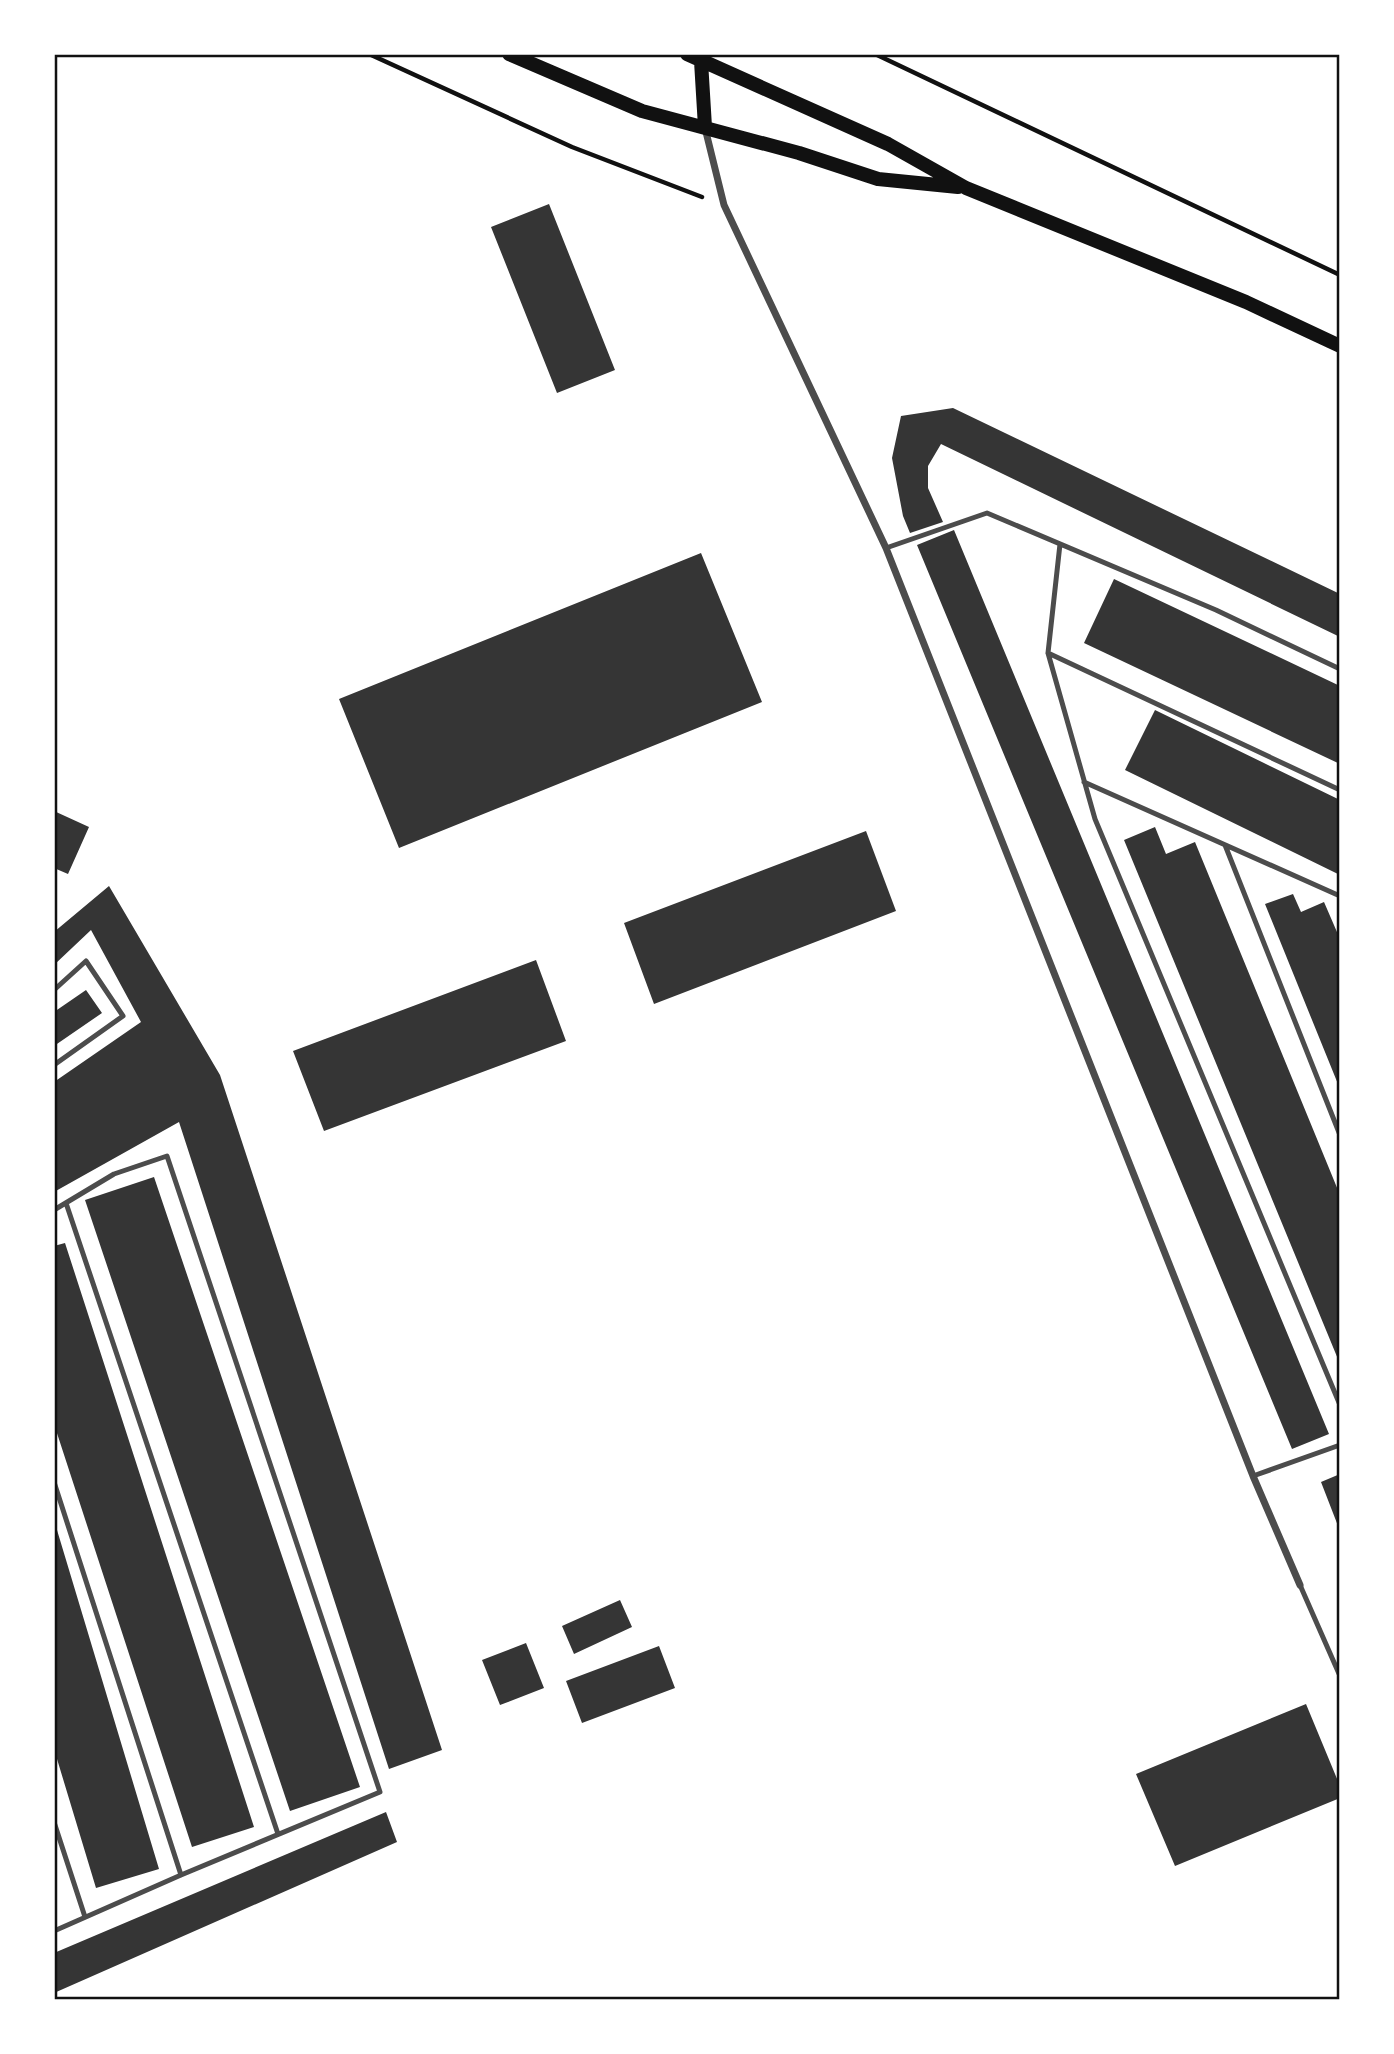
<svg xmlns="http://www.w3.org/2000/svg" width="1394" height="2054" font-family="Helvetica,sans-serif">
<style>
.building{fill:#353535}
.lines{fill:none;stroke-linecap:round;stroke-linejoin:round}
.path{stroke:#111;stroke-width:4.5}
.service{stroke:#4c4c4c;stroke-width:5}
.minor{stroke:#4c4c4c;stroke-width:7}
.secondary{stroke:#111;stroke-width:14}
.neatline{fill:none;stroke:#111;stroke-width:2.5}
</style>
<rect width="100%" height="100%" fill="#fff"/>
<!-- building -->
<path class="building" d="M549,204L615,370L557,393L491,227Z
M953,408L1340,594V637L941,444L928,466V488L943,522L910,533L903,516L892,458L901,416Z
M954,530L1329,1434L1292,1449L917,545Z
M701,553L762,702L399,848L339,699Z
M1114,579L1340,686V764L1084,643Z
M1155,710L1340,800V875L1125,770Z
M54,811L89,827L68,874L54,868Z
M1155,827L1166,854L1195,842L1340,1195V1364L1124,840Z
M866,831L896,911L654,1004L624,923Z
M109,886L220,1075L442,1750L389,1769L179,1122L54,1192V1082L141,1022L91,930L54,965V932Z
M1293,894L1301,912L1324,902L1340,939V1089L1265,904Z
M536,960L566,1041L324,1131L293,1051Z
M86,990L102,1013L54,1046V1012Z
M154,1177L360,1787L290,1811L85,1200Z
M65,1243L254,1827L192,1847L54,1424V1246Z
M1340,1474V1531L1321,1482Z
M54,1520L159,1869L96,1888L54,1749Z
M620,1600L632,1627L574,1654L562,1626Z
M526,1643L544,1688L500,1705L482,1660Z
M659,1646L675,1688L582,1723L566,1681Z
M1306,1704L1340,1786V1798L1175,1866L1136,1774Z
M386,1812L397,1842L54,1993V1953Z"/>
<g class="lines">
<!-- path -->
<path class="path" d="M369,54L572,147L702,197
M875,54L1340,275"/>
<!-- service -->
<path class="service" d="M1060,544L1048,653L1095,819L1340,1405
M886,548L987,513L1216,610L1340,669
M1048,653L1340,790
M1084,782L1340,896
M1225,845L1340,1135
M54,990L86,961L123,1016L54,1065
M66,1203L278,1834
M54,1210L114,1174L167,1156L380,1792L181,1875L54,1931
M1253,1476L1340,1445
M54,1482L181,1875
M1300,1585L1340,1676
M54,1822L85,1917"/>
<!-- minor -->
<path class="minor" d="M705,128L724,205L886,548L1253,1476L1300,1585"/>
<!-- secondary -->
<path class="secondary" d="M509,54L642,111L799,153L878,179L958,187
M687,54L888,144L966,188L1246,302L1340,346
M701,61L705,127"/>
</g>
<!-- border -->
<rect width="1394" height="2054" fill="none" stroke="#ffffff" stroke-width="112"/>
<rect x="56" y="56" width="1282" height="1942" class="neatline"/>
</svg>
